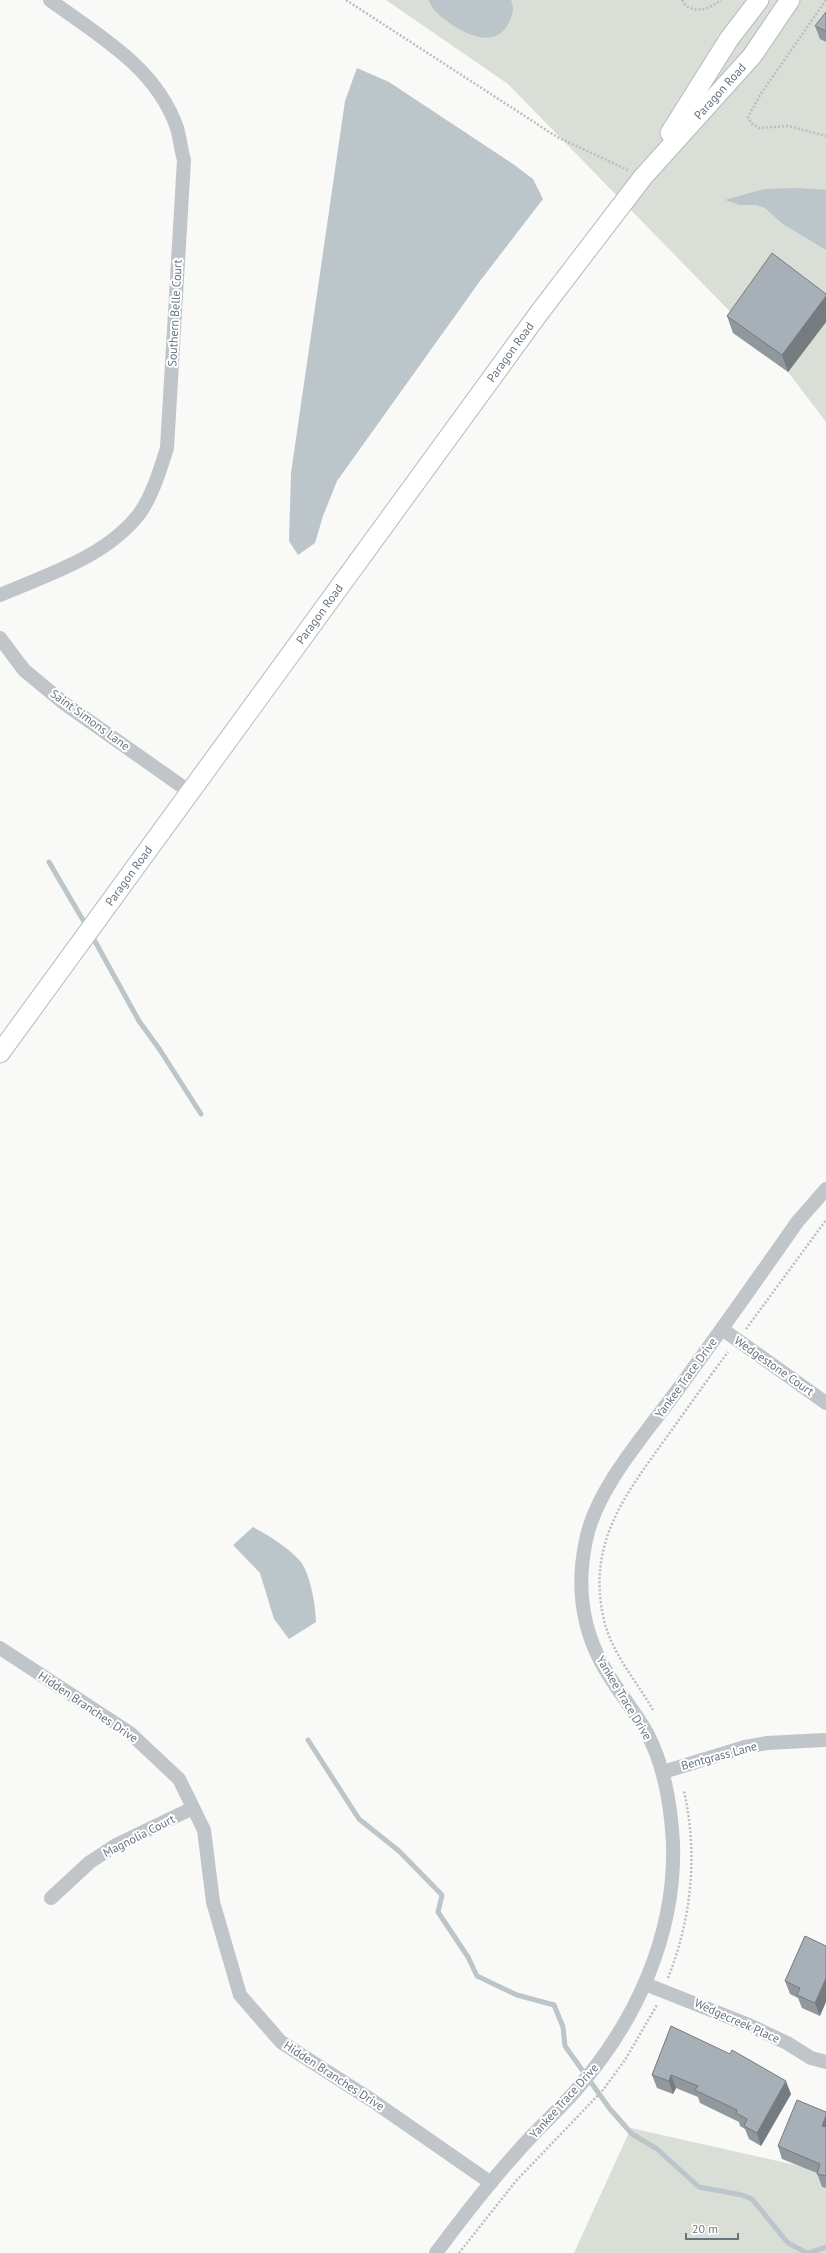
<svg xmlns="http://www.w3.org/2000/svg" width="826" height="2253" font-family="'PT Sans',sans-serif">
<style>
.green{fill:#d9ded7}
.water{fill:#bbc5ca}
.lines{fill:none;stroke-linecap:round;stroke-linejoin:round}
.stream{stroke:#bbc5ca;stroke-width:5}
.secondary-casing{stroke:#b5babf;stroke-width:21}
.path{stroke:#bbbec1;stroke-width:2.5;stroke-dasharray:2 2;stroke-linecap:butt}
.street{stroke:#c0c5c9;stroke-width:14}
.secondary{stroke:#fff;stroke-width:19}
.wall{fill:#90979d}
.shaded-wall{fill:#767b80}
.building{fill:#a8b0b7;stroke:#767b80}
.labels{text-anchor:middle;stroke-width:4;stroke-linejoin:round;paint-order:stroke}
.street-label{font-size:12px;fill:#667481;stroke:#fff}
</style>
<rect width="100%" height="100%" fill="#f9f9f7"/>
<!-- green -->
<path class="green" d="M386,0H826V422L785,368L508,84Z
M631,2128L826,2172V2253H574Z"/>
<!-- water -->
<path class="water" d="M428,0H511C515,10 512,17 507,26C490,53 451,27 434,10C431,7 431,3 428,0Z
M357,68L389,82L513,164L533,179L543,199L480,281L337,481L323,516L315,543L298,555L289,541L291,473L345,101Z
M799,188L826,190V250L783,224L765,208L757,205H740L725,200L764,189Z
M253,1527C269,1536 288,1547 300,1561C310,1572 316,1607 316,1622L289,1639L274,1619L260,1573L233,1545Z"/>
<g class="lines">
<!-- stream -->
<path class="stream" d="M49,862L87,927
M91,934L139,1021L160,1050L201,1114
M308,1740L359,1819L399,1851L442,1895L438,1912L468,1957L477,1976L517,1995L554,2005L563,2027L565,2046L610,2109L632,2134L657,2149L699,2187L742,2195L752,2199L788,2243L807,2253
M808,2253L826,2247"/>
<!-- secondary casing -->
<g class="secondary-casing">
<g id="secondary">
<path d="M670,133L729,39L759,0"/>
<path id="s1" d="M0,1053L539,313L643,177L752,56L790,0"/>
</g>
</g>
<!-- path -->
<path class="path" d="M346,0L557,137L628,170
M682,0C691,16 710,9 721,0
M826,0L760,95L748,117L751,123L759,128L788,126L826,136
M746,1329L826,1220
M653,1710C636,1680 612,1654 604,1620C586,1544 625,1495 666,1438C687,1409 707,1380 728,1352
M668,1978C692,1917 698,1854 684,1791
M459,2253L516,2181L603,2090L625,2060L657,2005"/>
<!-- street -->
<path class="street" d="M0,595C49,574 106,557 140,513C153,494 160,470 167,448L184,160C181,150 180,138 177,128C156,67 99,36 50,0
M0,638L24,670L65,704L190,792
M722,1329L826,1403
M0,1648L130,1733L179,1779L204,1830L213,1902L240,1995L281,2042L373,2101L491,2183
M663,1772L745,1747L767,1743L824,1740
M51,1898L90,1862L116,1845L193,1808
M645,1984L749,2025L787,2043L811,2058L826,2062
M436,2253C462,2218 489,2183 519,2150C537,2129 559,2110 577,2089C636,2022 676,1934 673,1843C671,1805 665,1767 647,1733C633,1708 614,1687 601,1662C581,1624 577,1582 586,1540C596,1489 646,1433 676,1392C718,1335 758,1278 798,1221L826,1189"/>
<!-- secondary -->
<use href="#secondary" class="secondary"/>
</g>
<!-- wall -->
<path class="wall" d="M815,26L826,31V42L820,39Z
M826,294V322L788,372L733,333L727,316Z
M805,1936L820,2016L802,2008L798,1998L790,1994L785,1981Z
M671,2026L791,2094L761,2146L749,2139L745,2129L740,2126L739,2122L700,2103L698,2097L676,2088L673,2094L657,2088L652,2075Z
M826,2112V2188L822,2187L817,2173L782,2159L778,2146Z"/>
<!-- shaded-wall -->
<path class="shaded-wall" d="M826,296V322L788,372L782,355Z
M826,1978V2002L820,2016L815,2003Z
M671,2075L676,2088L673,2094L669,2081Z
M786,2081L791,2094L761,2146L757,2133Z
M826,2116V2138L822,2126Z"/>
<!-- building -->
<path class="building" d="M826,12V31L815,26Z
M772,253L826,294V296L782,355L727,316Z
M805,1936L826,1946V1978L815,2003L797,1995L800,1988L785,1981Z
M671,2026L730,2054L732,2050L786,2081L757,2133L744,2126L747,2119L736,2113L737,2110L695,2090L698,2086L671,2075L669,2081L652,2075Z
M797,2100L826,2112V2116L822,2126L826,2127V2176L817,2174L820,2164L778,2146Z"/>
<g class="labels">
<!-- street labels -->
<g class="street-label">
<text dy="4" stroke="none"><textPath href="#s1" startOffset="1202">Paragon Road</textPath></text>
<text transform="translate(175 313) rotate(-87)" y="4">Southern Belle Court</text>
<text dy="4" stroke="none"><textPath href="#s1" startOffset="867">Paragon Road</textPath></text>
<text dy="4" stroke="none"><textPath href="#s1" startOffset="543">Paragon Road</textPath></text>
<text transform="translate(90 720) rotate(36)" y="4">Saint Simons Lane</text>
<text dy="4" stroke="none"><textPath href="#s1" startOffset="219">Paragon Road</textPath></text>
<text transform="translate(774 1366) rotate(35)" y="4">Wedgestone Court</text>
<text transform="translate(686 1378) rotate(-54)" y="4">Yankee Trace Drive</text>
<text transform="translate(624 1698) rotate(59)" y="4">Yankee Trace Drive</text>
<text transform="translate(88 1707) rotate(34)" y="4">Hidden Branches Drive</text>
<text transform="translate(719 1756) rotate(-15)" y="4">Bentgrass Lane</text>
<text transform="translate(139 1836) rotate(-27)" y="4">Magnolia Court</text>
<text transform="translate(737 2021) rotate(24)" y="4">Wedgecreek Place</text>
<text transform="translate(334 2076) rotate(33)" y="4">Hidden Branches Drive</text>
<text transform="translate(564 2101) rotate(-48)" y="4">Yankee Trace Drive</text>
</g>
</g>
<!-- scale -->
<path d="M686 2233v6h52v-6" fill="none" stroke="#667481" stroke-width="2"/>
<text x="692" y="2233" font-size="12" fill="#667481" stroke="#ffffff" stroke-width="3" paint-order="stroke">20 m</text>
</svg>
